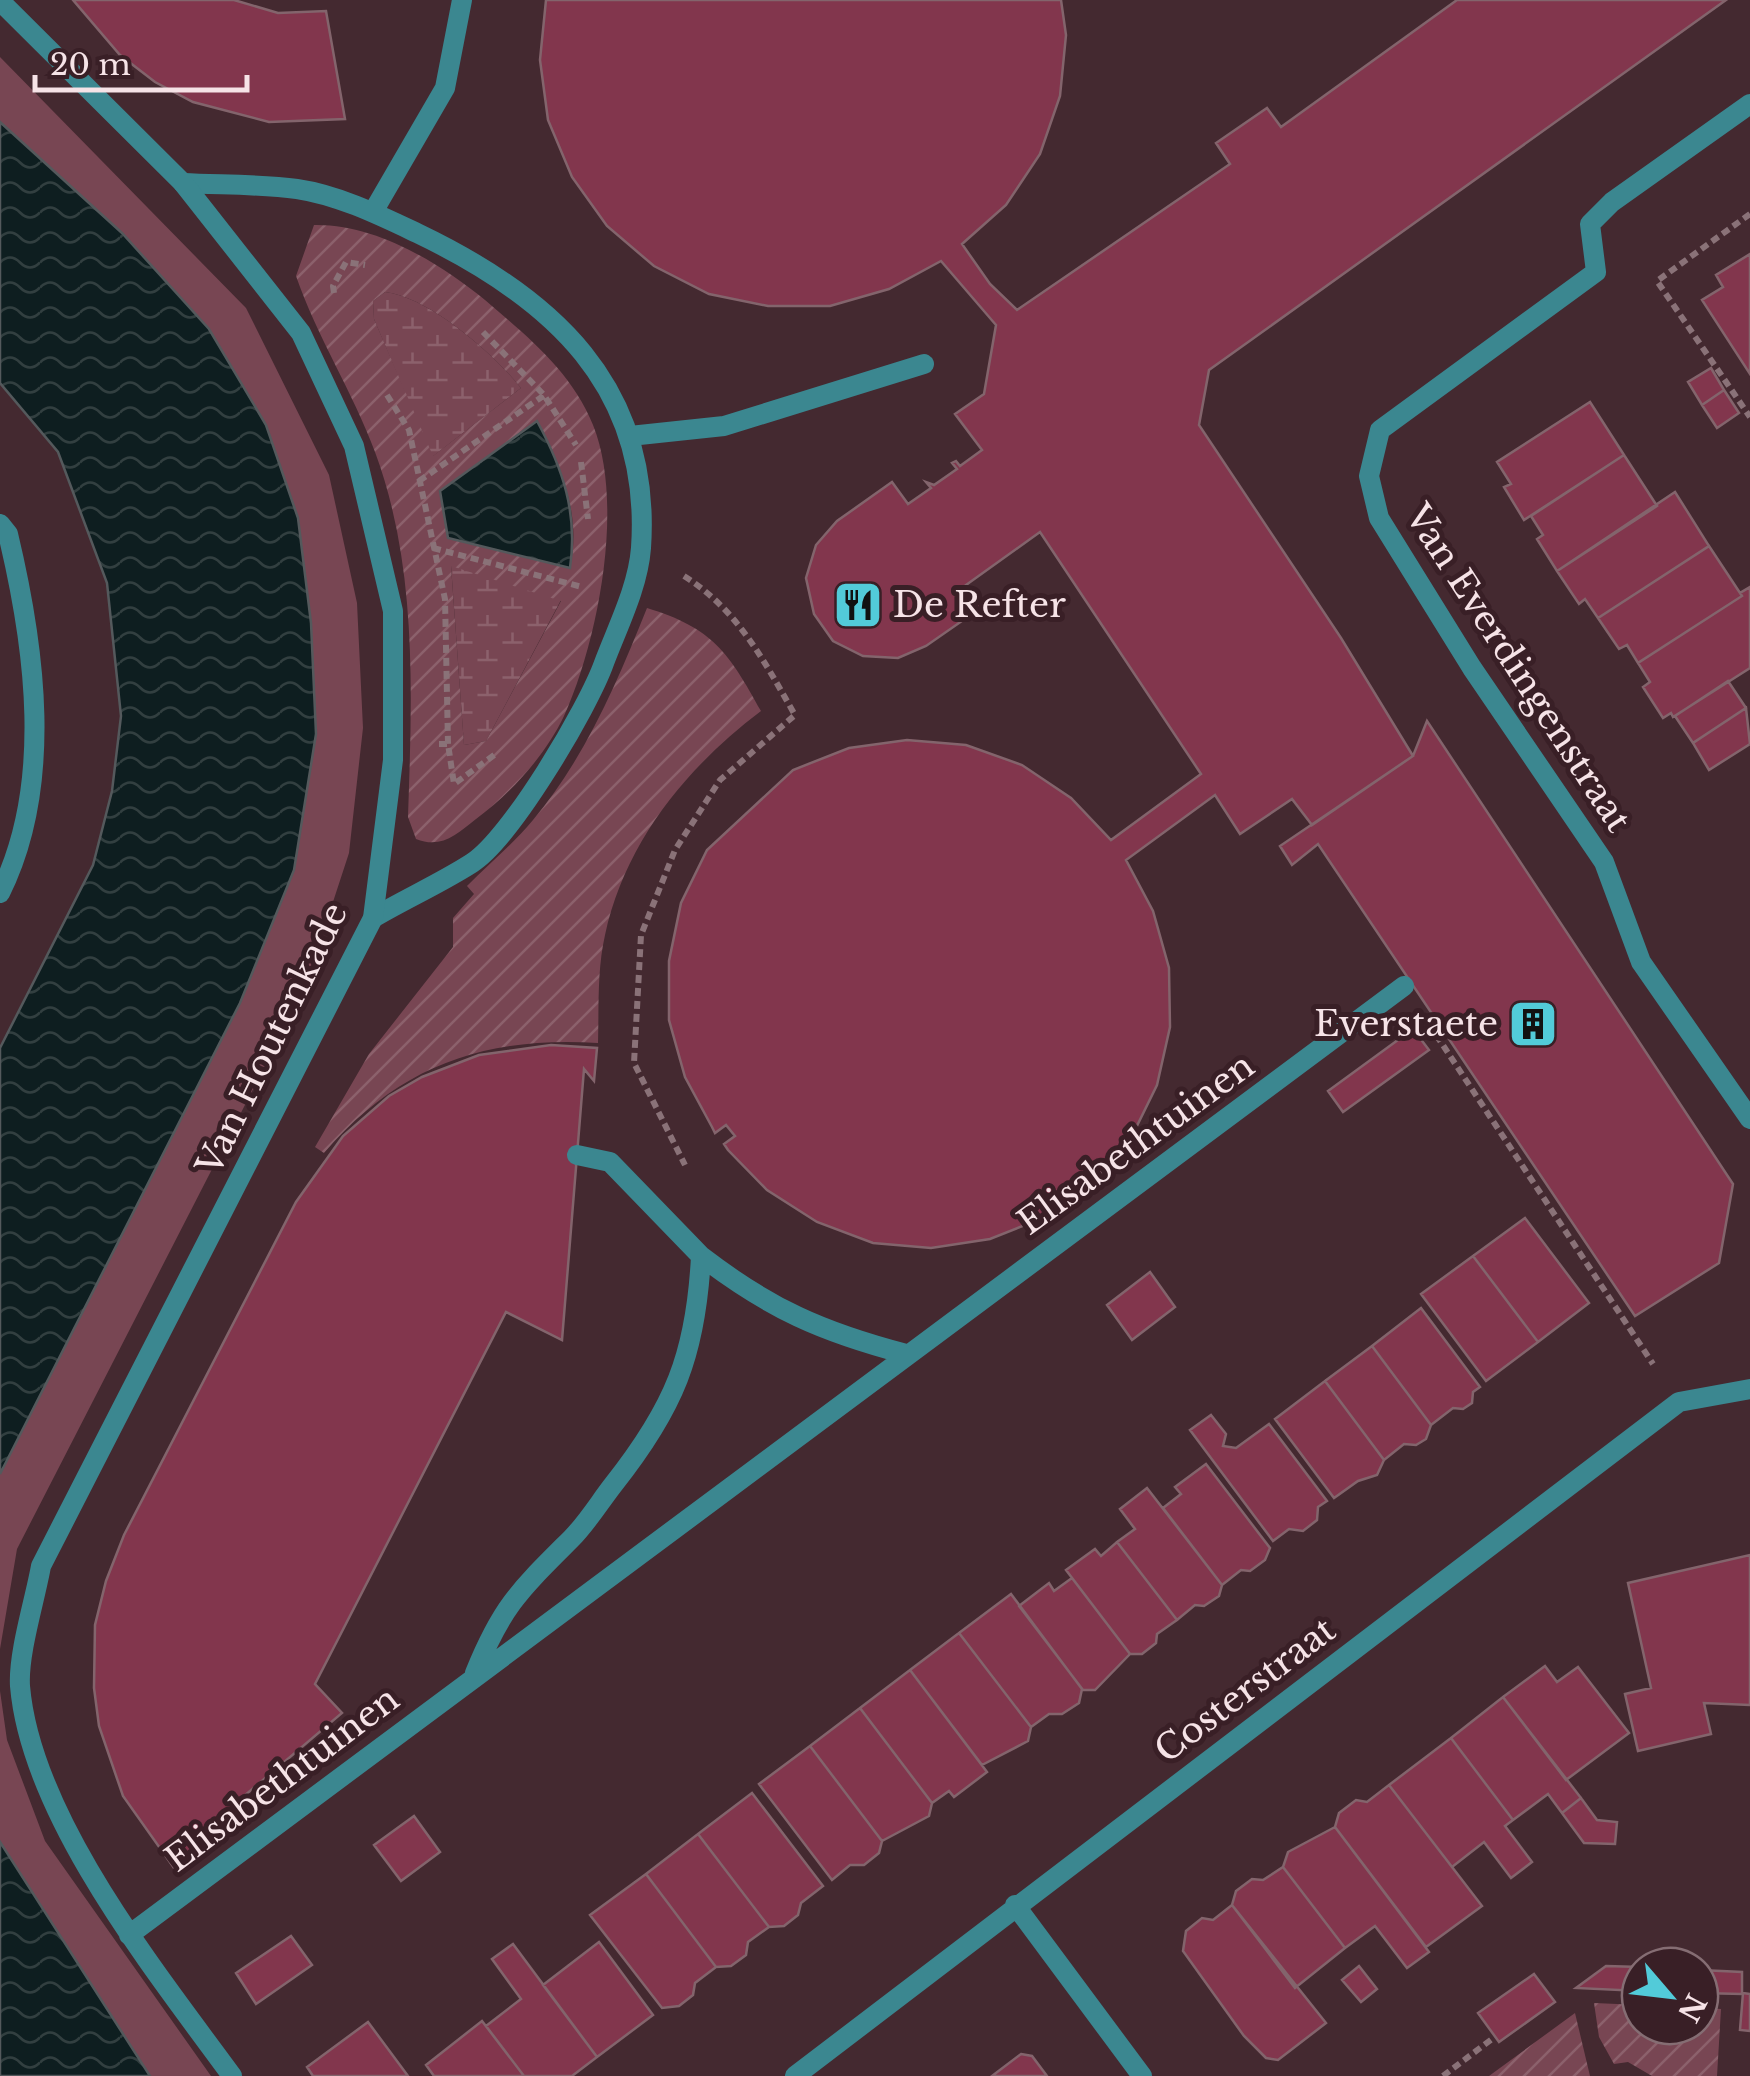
<svg xmlns="http://www.w3.org/2000/svg" width="1750" height="2076" font-family="'Libre Baskerville',serif">
<style>
.grass{fill:#784653}
.wetland{fill:url(#wetland-marsh)}
.garden{fill:url(#garden-furrows);fill-rule:evenodd}
.water{fill:url(#water-waves);stroke:#54595c;stroke-width:2.5}
.building{fill:#82364d;stroke:#83646c;stroke-width:2.5}
.lines{fill:none;stroke-linecap:round;stroke-linejoin:round}
.path{stroke:#8a7278;stroke-width:6;stroke-dasharray:8 5;stroke-linecap:butt}
.service{stroke:#3b8790;stroke-width:20}
.minor{stroke:#3b8790;stroke-width:20}
.labels{text-anchor:middle;stroke-width:10;stroke-linejoin:round;paint-order:stroke}
.poi-label{font-size:35px;fill:#f6e3e7;stroke:#391f26;text-anchor:start}
.street-label{font-size:35px;fill:#f6e3e7;stroke:#391f26}
</style>
<defs>
<pattern id="wetland-marsh" width="20" height="14" patternUnits="userSpaceOnUse" patternTransform="scale(2.5)"><rect width="20" height="14" fill="#784653"/><path d="M1 5h8M5 5V1M11 12h8M15 12V8" fill="none" stroke="#8c616c"/></pattern>
<pattern id="garden-furrows" width="10" height="10" patternUnits="userSpaceOnUse" patternTransform="scale(2.5)"><rect width="10" height="10" fill="#784653"/><path d="M-1 1l2-2M0 10L10 0M9 11l2-2" fill="none" stroke="#8c616c"/></pattern>
<pattern id="water-waves" width="16" height="10" patternUnits="userSpaceOnUse" patternTransform="scale(2.5)"><rect width="16" height="10" fill="#0e1e20"/><path d="M0 5q4-4 8 0t8 0" fill="none" stroke="#323f40"/></pattern>
</defs>
<rect width="100%" height="100%" fill="#442930"/>
<!-- grass -->
<path class="grass" d="M0,57L246,308L329,475L357,603L363,728L349,853L315,957L265,1066L17,1549L0,1649V1474L240,1003L316,734L311,623L298,518L122,233L0,122Z
M0,1691L7,1740L45,1841L211,2076H150L0,1842Z"/>
<!-- wetland -->
<path class="wetland" d="M385,292C429,297 494,354 521,388L432,457L374,319L373,301Z
M451,565L561,600L486,741L464,745Z"/>
<!-- garden -->
<path class="garden" d="M314,225C376,224 438,262 485,300C527,336 572,372 593,425C625,504 598,641 564,716C545,756 511,793 476,819C456,835 441,849 416,839L408,817C412,696 418,568 375,452C353,392 317,337 296,276ZM385,292C429,297 494,354 521,388L433,456L374,319L373,301ZM537,421C561,466 582,516 570,567L448,538ZM451,566L561,601L486,741L464,745Z
M647,608C713,628 729,653 761,711C687,767 625,842 605,935C597,970 599,1008 598,1043C484,1036 399,1066 324,1153L315,1147L369,1054L453,947V918L474,894L467,886C489,864 513,844 533,820C585,758 617,683 647,608Z
M1594,2003L1640,2005V2026H1700V2008L1721,2009L1717,2076H1652L1628,2062L1614,2064L1599,2037Z
M1575,2013L1590,2076H1489Z"/>
<!-- water -->
<path class="water" d="M0,122L122,233L209,329L266,425L298,518L311,623L316,734L294,870L240,1003L0,1474V1048L93,865L112,791L121,716L107,583L58,452L0,383Z
M537,421C563,469 578,513 570,568L448,538L440,491Z
M0,1842L150,2076H0Z"/>
<!-- building -->
<path class="building" d="M73,0H234L278,13L326,11L345,119L269,122L193,102L155,82L120,55Z
M546,0H1061L1066,35L1060,96L1040,154L1006,205L962,244L990,284L1017,310L1230,164L1216,143L1267,108L1281,127L1457,0H1726L1209,370L1199,425L1341,638L1413,756L1312,825L1292,799L1240,834L1215,795L1126,860L1153,911L1169,968L1170,1027L1157,1085L1131,1138L1092,1183L1045,1217L990,1239L931,1248L873,1243L817,1222L767,1190L728,1150L724,1144L735,1136L726,1125L715,1133L712,1127L685,1077L669,1020V961L681,903L707,850L793,770L849,748L907,740L966,745L1022,765L1071,798L1111,840L1201,774L1040,532L966,585L982,607L926,646L898,658L863,656L833,641L814,614L806,578L816,545L837,521L892,482L908,504L931,488L926,482L934,485L957,469L952,463L956,461L960,466L982,450L955,414L984,394L996,325L941,261L889,289L830,306H768L709,294L654,266L607,226L572,177L548,120L540,60Z
M1750,254V374L1702,300L1723,287L1716,275Z
M1711,368L1724,390L1702,405L1688,382Z
M1724,390L1739,413L1717,428L1702,405Z
M1590,402L1624,455L1524,520L1504,487L1511,484L1497,462Z
M1624,455L1657,506L1557,571L1537,539L1543,535L1531,516Z
M1675,492L1709,546L1598,618L1585,599L1579,604L1557,571Z
M1709,546L1742,596L1638,663L1627,645L1619,649L1598,618Z
M1750,587V668L1673,717L1671,713L1663,718L1643,687L1650,682L1638,663L1742,596L1740,593Z
M1728,681L1746,708L1693,743L1675,716Z
M1746,708L1750,744L1709,770L1693,743Z
M1427,721L1733,1184L1719,1263L1635,1316L1318,844L1292,865L1280,846L1413,756Z
M1413,1029L1429,1050L1343,1112L1328,1091Z
M551,1045L597,1048L594,1081L584,1069L562,1340L506,1312L315,1684L342,1713L191,1841L198,1849L174,1868L123,1796L99,1726L94,1688L95,1625L106,1581L124,1535L296,1202L343,1136L389,1096L422,1077L479,1055Z
M1525,1218L1589,1303L1538,1342L1473,1256Z
M1473,1256L1538,1342L1486,1381L1421,1294Z
M1150,1272L1175,1307L1132,1340L1107,1305Z
M1421,1308L1480,1387L1473,1392L1472,1403L1463,1409L1453,1408L1431,1425L1372,1346Z
M1372,1346L1431,1425L1426,1439L1416,1445L1404,1444L1384,1460L1325,1381Z
M1325,1381L1384,1460L1377,1475L1358,1481L1334,1498L1275,1419Z
M1211,1415L1226,1434L1223,1446L1236,1448L1269,1424L1327,1501L1318,1507L1317,1520L1303,1531L1289,1529L1273,1541L1190,1430Z
M1206,1464L1270,1548L1265,1560L1250,1571L1241,1570L1222,1585L1163,1508L1181,1494L1175,1487Z
M1147,1488L1222,1585L1219,1596L1204,1606L1195,1605L1177,1620L1117,1542L1135,1529L1120,1509Z
M1117,1542L1177,1620L1157,1634L1156,1643L1142,1654H1130L1066,1570L1095,1549L1101,1556Z
M1750,1555V1705L1704,1703L1711,1734L1638,1751L1625,1694L1651,1688L1628,1583Z
M1072,1578L1130,1654L1095,1690H1083L1019,1606L1049,1583L1054,1591Z
M1011,1594L1082,1689L1079,1703L1062,1714H1049L1031,1727L959,1633Z
M959,1633L1031,1727L1028,1741L982,1765L910,1670Z
M1545,1666L1557,1682L1578,1667L1629,1733L1566,1780L1503,1697Z
M910,1670L987,1772L954,1797L949,1791L932,1803L860,1708Z
M1503,1697L1581,1798L1562,1813L1548,1794L1513,1820L1451,1738Z
M860,1708L932,1803L929,1816L882,1841L810,1746Z
M1451,1738L1513,1820L1505,1826L1532,1862L1511,1878L1484,1842L1452,1867L1389,1785Z
M810,1746L882,1841L879,1853L864,1865H850L832,1880L759,1784Z
M1389,1785L1482,1906L1426,1947L1335,1827L1339,1813L1356,1800L1367,1802Z
M752,1793L823,1886L801,1903L798,1915L784,1926L769,1927L698,1834Z
M1581,1798L1597,1820L1617,1822L1615,1844L1584,1843L1562,1813Z
M414,1816L440,1852L401,1881L374,1845Z
M1335,1827L1429,1952L1407,1968L1375,1926L1345,1948L1283,1867L1288,1852Z
M698,1834L769,1927L748,1942L746,1955L731,1966L716,1967L646,1874Z
M1283,1867L1345,1948L1295,1988L1232,1905L1236,1891L1252,1879L1263,1880Z
M646,1874L716,1967L695,1983L693,1995L679,2006L662,2008L590,1915Z
M1232,1905L1326,2023L1278,2060L1266,2058L1244,2036L1183,1951L1186,1931L1202,1918L1213,1920Z
M291,1936L312,1965L256,2004L236,1973Z
M599,1942L653,2015L597,2057L543,1985Z
M513,1944L597,2057L572,2076H524L486,2026L521,1999L492,1959Z
M1359,1966L1377,1989L1361,2002L1342,1980Z
M1606,1966L1640,1967V1991L1576,1988Z
M1700,1970L1742,1972V1994L1700,1993Z
M1534,1974L1555,2002L1499,2042L1478,2013Z
M1743,1993L1750,1994V2031L1740,2030Z
M482,2021L524,2076H434L426,2065Z
M368,2022L408,2076H313L307,2067Z
M1021,2054L1032,2056L1047,2076H992Z"/>
<g class="lines">
<!-- path -->
<path class="path" d="M1750,214L1657,281L1750,417
M334,293L333,286L346,262L365,265
M483,332L544,395L576,445
M387,395L409,430L445,599L448,744
M581,462L588,519
M419,481L546,394
M433,548L582,587
M684,576C738,610 764,661 795,715L720,780L675,850L641,935L634,1063L685,1165
M439,744H448L454,784L497,753
M1429,1024L1653,1364
M1443,2076L1492,2039"/>
<!-- service -->
<path class="service" d="M183,183C221,185 260,184 297,189C338,195 379,215 417,233C551,297 652,386 641,548C638,587 618,626 604,663C588,708 511,838 472,863C441,883 405,899 373,918
M373,212L445,88L462,0
M630,436L724,426L924,364"/>
<!-- minor -->
<path class="minor" d="M0,1L183,183L301,333L354,446L393,611V760L373,918L41,1566C35,1600 18,1653 20,1686C31,1817 156,1972 232,2076
M1750,104L1612,202L1590,224L1596,272L1380,430L1369,476L1379,518L1472,668L1604,862L1641,962L1750,1119
M0,524L8,534C35,647 54,785 0,893
M701,1256C770,1309 822,1332 906,1354
M475,1673C502,1606 520,1590 571,1539C587,1523 599,1503 613,1485C674,1408 696,1355 701,1256L610,1162L577,1155
M1015,1905L1142,2076
M129,1935L1404,986
M795,2076L1679,1402L1750,1389"/>
</g>
<!-- icons -->
<defs>
<g id="restaurant-square" transform="scale(2.5)"><rect x="-9" y="-9" width="18" height="18" rx="4" fill="#52cbd9" stroke="#391f26"/><path d="M-5-6h1v4h1v-4h1v4h1v-4h1v5L-1.5 .5V6h-2V.5L-5-1ZM5-6V6H3V1.5H1.5Q1.5-4 5-6Z" fill="#111"/></g>
<g id="building-square" transform="scale(2.5)"><rect x="-9" y="-9" width="18" height="18" rx="4" fill="#52cbd9" stroke="#391f26"/><path d="M-4-6H4V6H1V3H-1V6H-4ZM-2.5-4.3h1.7v1.8h-1.7ZM.8-4.3h1.7v1.8H.8ZM-2.5-1h1.7V.8h-1.7ZM.8-1h1.7V.8H.8Z" fill="#111"/></g>
</defs>
<g fill-rule="evenodd">
<use href="#restaurant-square" x="858" y="605"/>
<use href="#building-square" x="1533" y="1024"/>
</g>
<g class="labels">
<!-- poi labels -->
<g class="poi-label">
<text x="893" y="617">De Refter</text>
<text x="1498" y="1036" text-anchor="end">Everstaete</text>
</g>
<!-- street labels -->
<g class="street-label">
<text transform="translate(1518 668) rotate(57)" y="12">Van Everdingenstraat</text>
<text transform="translate(272 1039) rotate(-64)" y="12">Van Houtenkade</text>
<text transform="translate(1136 1144) rotate(-36)" y="12">Elisabethtuinen</text>
<text transform="translate(1245 1690) rotate(-37)" y="12">Costerstraat</text>
<text transform="translate(282 1779) rotate(-37)" y="12">Elisabethtuinen</text>
</g>
</g>
<!-- north arrow -->
<g transform="translate(1670 1996) rotate(118)"><circle r="48" fill="#391f26" stroke="#856d73" stroke-width="2.5"/>
<path d="M0-8L18 38L0 25L-18 38Z" fill="#52cbd9"/>
<text y="-15" font-size="28" font-weight="bold" text-anchor="middle" fill="#f6e3e7">N</text>
</g>
<!-- scale -->
<path d="M35 75v15h212v-15" fill="none" stroke="#f6e3e7" stroke-width="5"/>
<text x="50" y="75" font-size="30" fill="#f6e3e7" stroke="#391f26" stroke-width="8" paint-order="stroke">20 m</text>
</svg>
